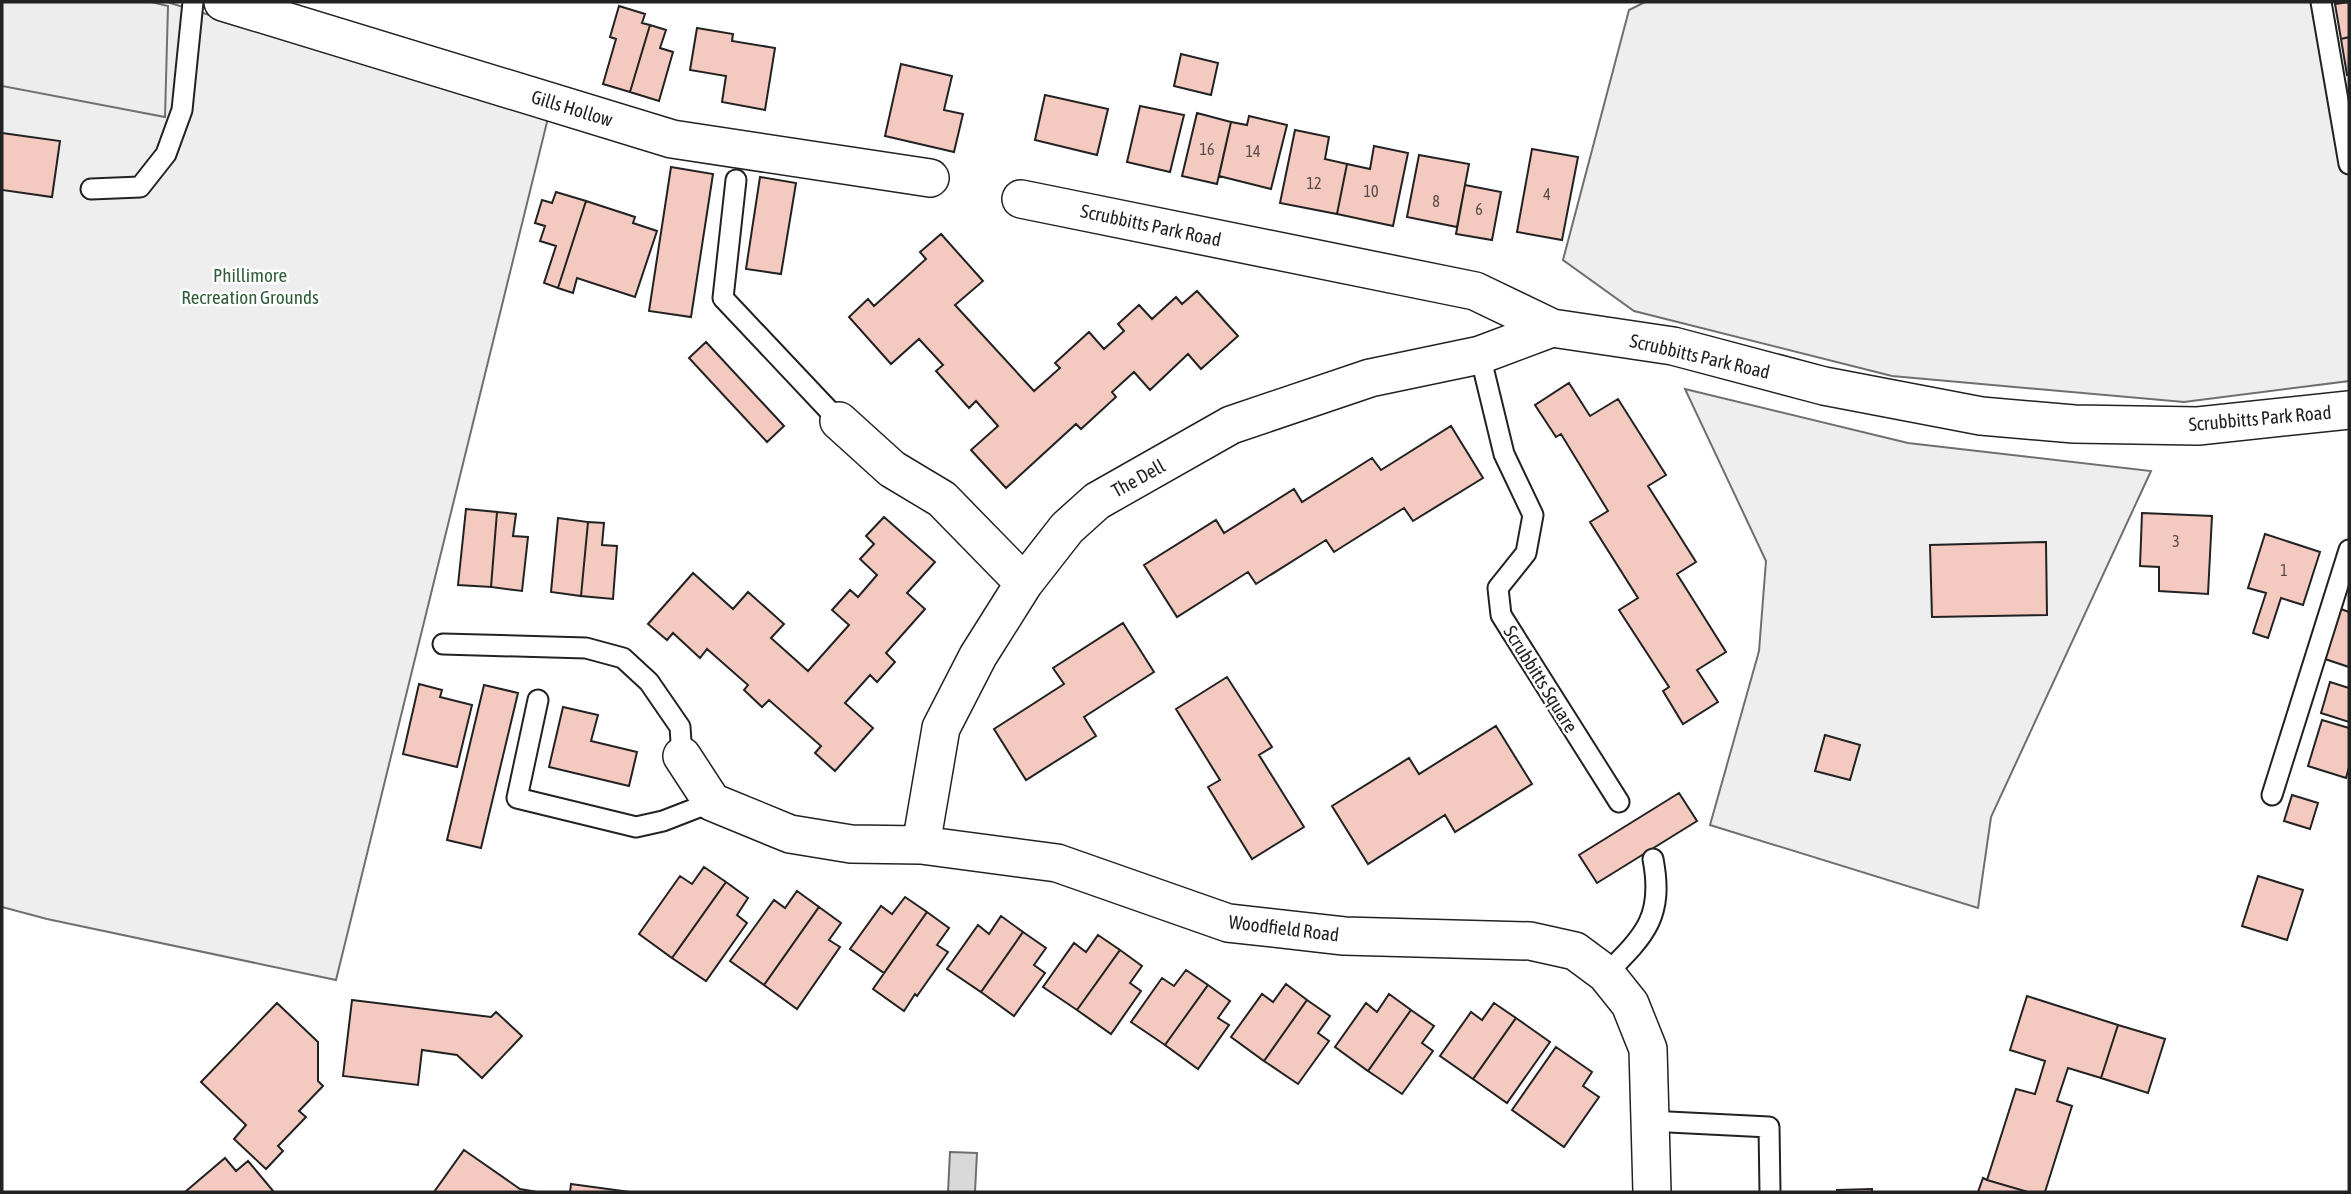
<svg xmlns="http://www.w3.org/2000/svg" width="2351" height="1194" font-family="'Asap Condensed',sans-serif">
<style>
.green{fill:#eee;stroke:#6f6f6f;stroke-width:2}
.parking{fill:#ededed;stroke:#6f6f6f;stroke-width:2}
.water{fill:#d9d9d9;stroke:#6f6f6f;stroke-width:2}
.building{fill:#f3c9c0;stroke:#222;stroke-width:2}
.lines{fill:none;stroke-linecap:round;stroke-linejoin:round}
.service-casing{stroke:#222;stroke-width:23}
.minor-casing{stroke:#222;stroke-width:40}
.service{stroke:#fff;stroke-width:19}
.minor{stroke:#fff;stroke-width:37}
.labels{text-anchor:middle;stroke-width:5;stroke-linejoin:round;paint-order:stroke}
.number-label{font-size:16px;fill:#564c4a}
.street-label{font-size:19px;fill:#222;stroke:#fff}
.park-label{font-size:19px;fill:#2f5e38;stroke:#fff}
</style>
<rect width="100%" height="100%" fill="#fff"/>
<!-- green -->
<path class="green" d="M2,2H167L548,118L336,980L47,919L2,907Z
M1645,2H2329L2349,121V381L2184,402L1892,376L1634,311L1563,260L1629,10Z
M1685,389L1908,443L2151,471L1991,817L1978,908L1710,825L1759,651L1766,561Z"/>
<!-- parking -->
<path class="parking" d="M2,2H151L168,6L165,117L2,86Z"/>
<!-- water -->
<path class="water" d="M950,1152L977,1153L975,1192H948Z"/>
<!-- building -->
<path class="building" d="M2349,2V37L2341,39L2335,4Z
M619,6L645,14L642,23L650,25L630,92L603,84L616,39L610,37Z
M650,25L666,30L660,48L673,52L659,101L630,92Z
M697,28L733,34L732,41L775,48L765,110L722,102L726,76L690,70Z
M2349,37V74L2347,75L2341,39Z
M1181,54L1218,63L1211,95L1174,86Z
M901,64L952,76L944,110L963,114L954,152L885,136Z
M1045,95L1108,109L1097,155L1035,140Z
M1140,106L1184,115L1170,172L1127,162Z
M1197,113L1231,122L1217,184L1182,176Z
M1249,116L1287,125L1271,189L1219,176L1231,122L1247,125Z
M1295,130L1329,137L1325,159L1347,164L1337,214L1280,203Z
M2,133L60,141L52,197L2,190Z
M1374,146L1408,153L1393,226L1337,214L1347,164L1370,169Z
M1532,149L1578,157L1562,240L1517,232Z
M1419,155L1469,164L1457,227L1407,217Z
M671,167L713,174L691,317L649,311Z
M760,177L796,183L781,274L746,269Z
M1465,185L1501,192L1492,240L1456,234Z
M556,192L586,201L558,288L544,283L556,246L540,241L545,226L535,223L542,200L552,203Z
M586,201L635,217L633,223L657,231L635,297L577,278L573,293L558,288Z
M941,234L983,281L955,305L1034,391L1060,368L1055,363L1089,332L1104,349L1124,331L1118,324L1139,305L1152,319L1176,297L1182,304L1197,291L1238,336L1201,369L1188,354L1150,390L1134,372L1112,392L1116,397L1081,429L1076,424L1006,488L971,450L998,426L976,401L969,408L936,371L943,365L919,339L891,364L849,317L868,299L874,306L926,259L920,252Z
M706,342L784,426L767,442L689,358Z
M1569,383L1590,416L1618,399L1666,475L1648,486L1696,562L1677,574L1726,652L1697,670L1718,702L1683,724L1663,691L1669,687L1619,610L1638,598L1590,522L1608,511L1561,434L1556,437L1535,405Z
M1451,426L1483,478L1413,521L1404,508L1334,552L1326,540L1256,584L1248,572L1177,617L1144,565L1216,520L1224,533L1294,489L1302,502L1372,458L1381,470Z
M466,509L497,512L491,587L458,585Z
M497,512L516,514L513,536L528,537L522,591L491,587Z
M2142,513L2212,516L2208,594L2159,591V567L2140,566Z
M884,517L935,562L907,593L925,609L886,653L895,662L877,682L870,675L845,703L873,728L835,771L815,753L821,746L769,700L762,707L744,690L748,685L707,649L700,658L673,633L667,640L648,624L693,573L733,609L748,592L784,624L771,638L808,671L849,625L832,610L850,590L858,597L877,575L860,559L874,544L866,536Z
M558,518L588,522L581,596L551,592Z
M588,522L604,523L602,545L617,546L613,599L581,596Z
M2265,534L2320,552L2303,605L2281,598L2268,638L2253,633L2266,593L2248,588Z
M2046,542L2047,615L1932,617L1930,545Z
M2341,609L2349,612V667L2325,659Z
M1123,623L1154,672L1084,717L1096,736L1026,780L994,729L1064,684L1053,668Z
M1227,677L1272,747L1259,755L1304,827L1252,859L1208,787L1220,780L1176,709Z
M2330,682L2349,688V722L2321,713Z
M419,684L442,690L440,697L472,705L457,767L403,754Z
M484,685L518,693L481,848L447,840Z
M563,707L598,715L591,741L637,752L629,786L549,767Z
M2322,720L2349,728V767L2346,778L2308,766Z
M1496,726L1532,784L1455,832L1445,815L1368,864L1332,806L1409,758L1419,774Z
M1825,735L1860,745L1850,780L1815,771Z
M1679,793L1697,821L1597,883L1579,855Z
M2292,795L2318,803L2310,829L2284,821Z
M704,867L726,882L672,958L639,934L680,876L692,884Z
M2258,876L2303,890L2287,940L2242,926Z
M726,882L748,898L737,915L747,923L706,981L672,958Z
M797,891L819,907L764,985L730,961L774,900L785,908Z
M905,897L927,912L884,973L850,949L881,906L892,914Z
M819,907L841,923L829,940L840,947L797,1009L764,985Z
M927,912L949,928L937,945L948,952L917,996L915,994L904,1011L873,989Z
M1001,916L1023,932L981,992L947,969L978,925L989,934Z
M1023,932L1046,948L1034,965L1045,973L1014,1016L981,992Z
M1098,935L1120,950L1077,1010L1043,987L1074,943L1086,952Z
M1120,950L1142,966L1130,983L1141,991L1111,1034L1077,1010Z
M1186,970L1208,985L1165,1045L1131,1022L1162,978L1174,986Z
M1286,984L1307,1000L1264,1061L1231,1037L1262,994L1273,1002Z
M1208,985L1230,1001L1218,1018L1229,1025L1198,1069L1165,1045Z
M1389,994L1411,1010L1368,1071L1335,1047L1366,1003L1377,1012Z
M2027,996L2118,1025L2101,1078L2068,1068L2057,1101L2072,1106L2045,1192H2028L1987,1180L2016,1089L2035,1094L2045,1061L2010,1050Z
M352,1000L491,1017L496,1012L522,1036L482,1078L457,1055L422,1050L418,1085L343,1076Z
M1307,1000L1330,1016L1318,1033L1329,1041L1298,1084L1264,1061Z
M277,1003L318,1042V1081L323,1086L299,1111L306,1117L278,1146L283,1151L266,1169L234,1139L246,1125L201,1082Z
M1494,1003L1516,1018L1473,1079L1440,1056L1471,1012L1482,1020Z
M1411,1010L1434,1026L1422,1043L1433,1051L1402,1094L1368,1071Z
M1516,1018L1550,1042L1507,1103L1473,1079Z
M2118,1025L2165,1039L2148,1093L2101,1078Z
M1556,1047L1592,1072L1583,1086L1599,1097L1564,1147L1512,1110Z
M464,1150L520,1189L537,1192H434Z
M225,1158L236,1171L248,1161L274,1192H185Z
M1983,1178L1987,1180L2028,1192H1978Z
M571,1184L630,1192H570Z
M1872,1189V1192H1837V1190Z"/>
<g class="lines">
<!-- service casing -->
<g class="service-casing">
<path id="service" d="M2321,2L2349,164
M736,180L723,298L839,421
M91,189L140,187L166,154L182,110L193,2
M1480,355L1504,454L1533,515L1526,553L1498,588L1501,615L1619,802
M443,644L586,648L623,658L649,682L680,727L682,756
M538,700L517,798L636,827L663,821L712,802
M2272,795L2349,550
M1606,974C1645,935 1664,917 1653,859
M1649,1121L1769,1127L1770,1192"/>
</g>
<!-- minor casing -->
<g class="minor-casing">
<path id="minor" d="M223,2L672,139L930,178
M1021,199L1475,291L1552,328L1673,346L1824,386L1981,416L2074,424L2198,426L2349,410
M839,421L892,469L942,499L1024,583
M682,756L712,802L790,834L851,844L921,845L1057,863L1228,923L1344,936L1530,941L1575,951L1606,974L1630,1004L1648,1049L1652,1192
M921,845L941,728L978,656L1024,583L1067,528L1097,501L1231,425L1370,378L1480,355L1552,328"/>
</g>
<!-- service -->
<use href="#service" class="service"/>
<!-- minor -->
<use href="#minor" class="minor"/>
</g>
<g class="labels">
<!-- number labels -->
<g class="number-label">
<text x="1207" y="155">16</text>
<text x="1253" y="157">14</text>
<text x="1314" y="189">12</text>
<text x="1371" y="197">10</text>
<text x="1547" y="200">4</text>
<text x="1436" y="207">8</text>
<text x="1479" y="215">6</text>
<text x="2176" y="547">3</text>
<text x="2284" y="576">1</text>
</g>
<!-- street labels -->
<g class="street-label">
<text transform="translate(572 108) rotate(17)" y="7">Gills Hollow</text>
<text transform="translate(1151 225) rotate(12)" y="7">Scrubbitts Park Road</text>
<text transform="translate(1700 356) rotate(13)" y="7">Scrubbitts Park Road</text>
<text transform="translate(2260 418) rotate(-5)" y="7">Scrubbitts Park Road</text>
<text transform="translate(1138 478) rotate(-29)" y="7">The Dell</text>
<text transform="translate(1541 679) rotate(58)" y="7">Scrubbitts Square</text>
<text transform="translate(1284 928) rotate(7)" y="7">Woodfield Road</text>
</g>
<!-- park labels -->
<g class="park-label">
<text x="250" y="282">Phillimore<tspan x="250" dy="22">Recreation Grounds</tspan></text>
</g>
</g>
<!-- border -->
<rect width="2351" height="1194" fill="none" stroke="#222222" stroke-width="7"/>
</svg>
